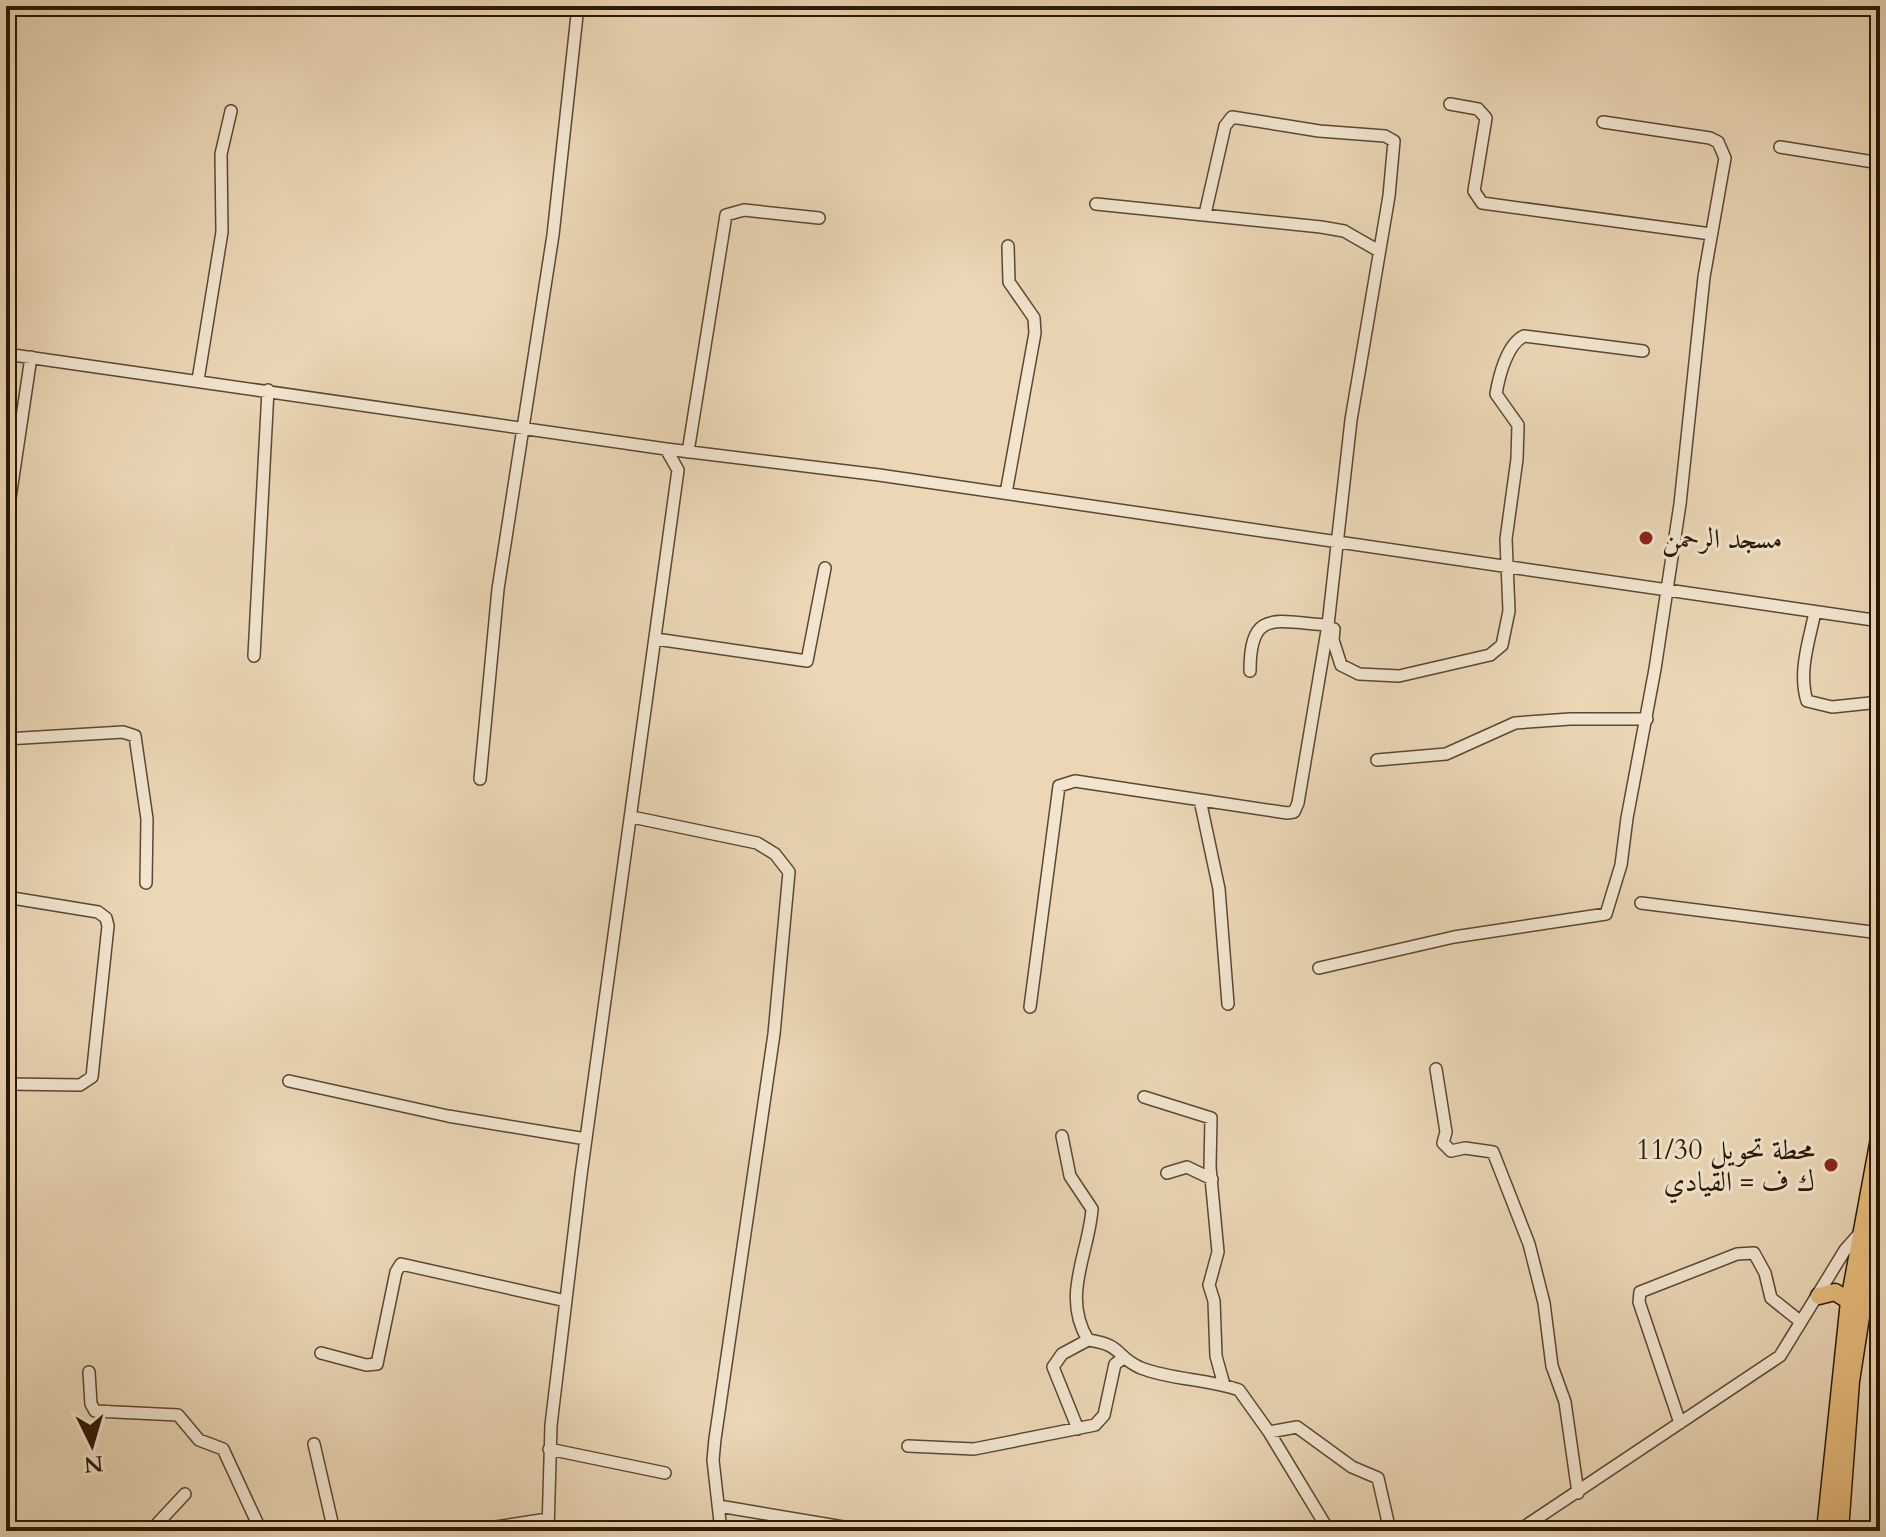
<svg xmlns="http://www.w3.org/2000/svg" width="1886" height="1537" font-family="Cardo,Amiri,serif">
<style>
.lines{fill:none;stroke-linecap:round;stroke-linejoin:round}
.minor-casing{stroke:#5a482f;stroke-width:14}
.highway-casing{stroke:#291802;stroke-width:19}
.minor{stroke:#f2e5d0;stroke-width:11}
.highway{stroke:#e6bc7b;stroke-width:16}
.poi-dot{fill:#8f2418;stroke:#f2e5d0;stroke-width:3}
.labels{text-anchor:middle;stroke-width:6;stroke-linejoin:round;paint-order:stroke}
.poi-label{font-size:28px;fill:#291802;stroke:#f2e5d0;text-anchor:start}
</style>
<rect width="100%" height="100%" fill="#ebd7b6"/>
<filter id="stains"><feTurbulence type="fractalNoise" baseFrequency=".0025" numOctaves="4"/><feColorMatrix values="0 0 0 0 .2 0 0 0 0 .09 0 0 0 0 .02 0 0 0 .5 -.17"/></filter>
<radialGradient id="worn" r=".72"><stop offset=".6" stop-color="#630" stop-opacity="0"/><stop offset="1" stop-color="#630" stop-opacity=".3"/></radialGradient>
<g class="lines">
<!-- minor casing -->
<g class="minor-casing">
<path id="minor" d="M1450,104L1478,109L1486,118L1474,191L1482,203L1711,234
M1780,147L1880,163
M1096,204L1321,227L1344,231L1379,251
M6,354L666,449L879,475L1880,621
M198,380L222,232L221,154L231,111
M688,452L726,215L744,210L819,218
M1006,493L1035,333L1034,318L1009,282L1008,246
M6,525L31,357
M1815,612C1809,641 1798,672 1807,701L1832,707L1880,702
M1334,629L1333,640L1341,665L1359,674L1399,676L1490,655L1502,645L1509,611L1506,539L1517,459L1518,425L1496,394C1499,376 1507,344 1524,336L1643,351
M656,639L807,661L825,568
M254,656L268,390
M1250,671C1250,608 1275,622 1328,625
M6,739L123,732L135,736L147,819L146,883
M1377,760L1446,754L1515,723L1570,719H1647
M480,779L498,589L553,235L578,6
M1200,800L1219,889L1228,1004
M632,817L757,843L775,854L789,872L774,1034L715,1439L713,1460L721,1531
M6,897L98,912L106,918L108,926L92,1077L80,1085L6,1084
M1641,903L1880,933
M1319,968L1454,937L1606,914L1621,865L1627,818L1655,669L1680,504L1704,277L1725,158L1718,142L1710,138L1603,122
M1030,1007L1059,786L1075,781L1287,813L1294,812L1298,803L1328,625L1351,420L1389,196L1394,141L1385,136L1319,131L1232,117L1225,126L1205,214
M1436,1069L1446,1132L1443,1143L1451,1151L1465,1148L1493,1152L1529,1244L1544,1303L1552,1366L1565,1402L1578,1493
M289,1081L448,1116L586,1139
M1144,1097L1211,1118L1210,1167L1218,1252L1209,1285L1214,1301L1216,1356L1224,1385
M1062,1136L1070,1176L1092,1209C1089,1253 1061,1296 1088,1340C1124,1345 1114,1356 1141,1368C1172,1380 1208,1379 1239,1390L1269,1432L1329,1531
M1167,1173L1187,1167L1212,1179
M321,1353L366,1365L377,1364L396,1272L401,1264L566,1301
M89,1372L91,1404L95,1411L178,1415L199,1440L223,1449L261,1531
M1680,1423L1639,1302L1640,1292L1737,1254L1754,1253L1765,1273L1771,1298L1801,1322
M1078,1429L1053,1367L1062,1354L1088,1340
M1269,1432L1297,1427L1352,1467L1378,1478L1390,1531
M314,1444L334,1531
M908,1446L974,1449L1095,1425L1104,1415L1115,1364L1124,1358
M549,1449L665,1473
M719,1506L867,1531
M155,1531L157,1524L185,1494
M470,1531L547,1519
M548,1531L551,1425L581,1175L678,470L666,449
M1518,1531L1780,1356L1845,1250L1860,1233"/>
</g>
<!-- highway casing -->
<g class="highway-casing">
<path id="highway" d="M1819,1296L1835,1292L1849,1301
M1825,1531L1849,1301L1880,1133
M1840,1531L1851,1381L1880,1195"/>
</g>
<!-- minor -->
<use href="#minor" class="minor"/>
<!-- highway -->
<use href="#highway" class="highway"/>
</g>
<!-- markers -->
<g class="poi-dot">
<circle cx="1646" cy="538" r="8"/>
<circle cx="1831" cy="1165" r="8"/>
</g>
<g class="labels">
<!-- poi labels -->
<g class="poi-label">
<text x="1662" y="548">مسجد الرحمن</text>
<text x="1815" y="1159" text-anchor="end">محطة تحويل 11/30<tspan x="1815" dy="32">ك ف = القيادي</tspan></text>
</g>
</g>
<!-- margin -->
<rect width="1886" height="1537" fill="none" stroke="#ebd7b6" stroke-width="32"/>
<rect x="8" y="8" width="1870" height="1521" fill="none" stroke="#291802" stroke-width="4"/>
<rect x="16" y="16" width="1854" height="1505" fill="none" stroke="#291802" stroke-width="2"/>
<!-- north arrow -->
<g transform="translate(92 1445) rotate(175)" stroke="#f2e5d0" stroke-width="6" paint-order="stroke">
<path d="M0-6L14 30L0 20L-14 30Z" fill="#291802"/>
<text y="-12" font-size="22" font-weight="bold" text-anchor="middle" fill="#291802">N</text>
</g>
<rect width="100%" height="100%" filter="url(#stains)"/>
<rect width="100%" height="100%" fill="url(#worn)"/>
</svg>
